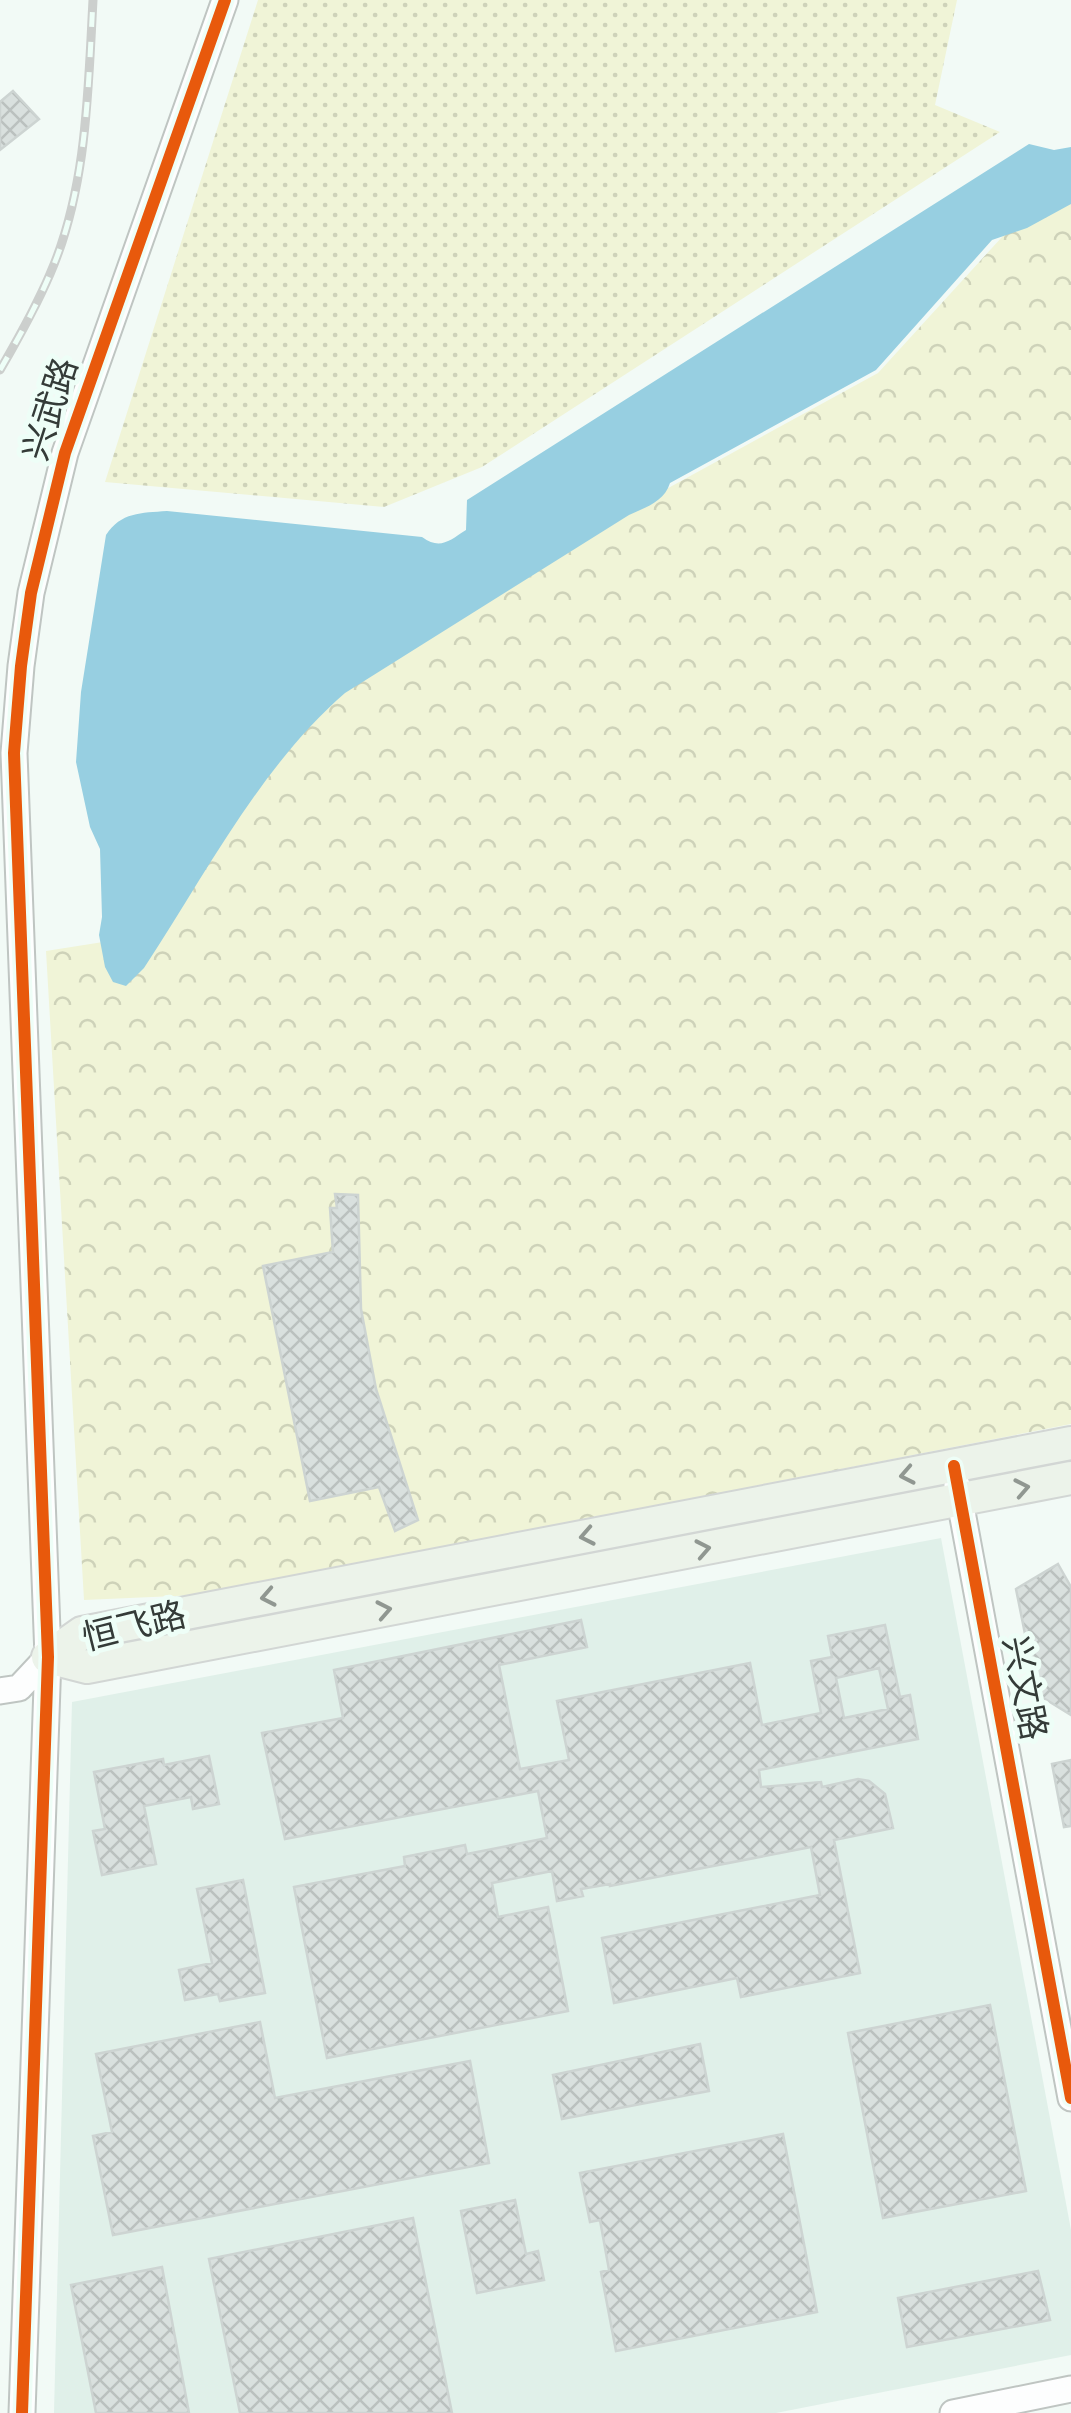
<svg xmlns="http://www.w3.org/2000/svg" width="1071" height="2413" font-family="Montserrat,'Noto Sans SC',sans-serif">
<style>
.built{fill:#e0f0e9}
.grass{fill:url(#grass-dots)}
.forest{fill:url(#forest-crowns)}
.water{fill:#97cfe1}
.building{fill:url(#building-cross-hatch);stroke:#cdd4d2;stroke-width:2.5;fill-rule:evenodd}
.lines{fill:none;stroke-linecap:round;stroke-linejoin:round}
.minor-casing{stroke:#bfc5c2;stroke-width:29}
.major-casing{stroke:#d2d6d4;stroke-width:36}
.minor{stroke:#fdfefe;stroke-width:25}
.major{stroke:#ecf3ea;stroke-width:32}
.rail-casing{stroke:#cccfcd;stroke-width:9}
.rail{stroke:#eefef7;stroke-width:5;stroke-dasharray:15;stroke-linecap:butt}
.cycleway-casing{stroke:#eefef7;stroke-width:19}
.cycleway{stroke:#e8590c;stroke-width:12}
.oneway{stroke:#909791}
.labels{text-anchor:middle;stroke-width:10;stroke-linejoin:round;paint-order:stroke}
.street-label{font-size:35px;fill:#343b38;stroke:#eefef7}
</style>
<defs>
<pattern id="grass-dots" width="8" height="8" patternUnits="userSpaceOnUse" patternTransform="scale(2.5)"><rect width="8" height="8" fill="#f0f4d7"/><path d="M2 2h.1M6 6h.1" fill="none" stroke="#ced2b9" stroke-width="1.8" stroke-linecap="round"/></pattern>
<pattern id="forest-crowns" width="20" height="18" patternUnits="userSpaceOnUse" patternTransform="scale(2.5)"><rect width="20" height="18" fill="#f0f4d7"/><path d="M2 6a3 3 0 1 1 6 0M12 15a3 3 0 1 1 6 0" fill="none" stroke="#ced2b9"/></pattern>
<pattern id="building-cross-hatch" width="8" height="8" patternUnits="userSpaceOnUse" patternTransform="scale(2.5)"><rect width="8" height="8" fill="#d9e0de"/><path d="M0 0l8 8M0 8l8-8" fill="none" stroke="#bbc1bf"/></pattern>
</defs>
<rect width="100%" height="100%" fill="#f2faf6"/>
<!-- built -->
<path class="built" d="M941,1538L1071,2230V2355L776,2413H54L72,1702Z"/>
<!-- grass -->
<path class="grass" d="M258,0H957L935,105L1000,132L482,467L384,507L105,482Z"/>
<!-- forest -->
<path class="forest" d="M1071,190V1424L198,1595L84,1600L46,951L141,936L253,760L382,645L878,373L1012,226Z"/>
<!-- water -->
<path class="water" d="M1029,144L1054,150L1071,147V204L1027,228L992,240L876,370L670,483C664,502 646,507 629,515L345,693C260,767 206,874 144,968L126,986L113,982L105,967L99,935L102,917L100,849L90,827L76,762L81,692L106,535C121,512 141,513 167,511L422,537C440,550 449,541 466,530L467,500Z"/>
<!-- building -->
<path class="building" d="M13,91L39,119L0,150V102Z
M335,1194L358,1195L361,1309L376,1389L418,1520L395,1531L379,1487L310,1501L263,1266L333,1252L330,1208H337Z
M1058,1564L1071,1587V1715L1037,1694L1016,1589Z
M581,1620L587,1647L499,1665L520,1769L569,1760L557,1701L750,1663L762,1725L821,1713L811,1661L832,1657L828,1636L885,1625L900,1697L910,1695L918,1739L759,1770L761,1787L821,1782L822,1787L858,1779L869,1781L885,1794L893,1828L834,1840L860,1973L741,1997L737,1978L614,2003L602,1938L820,1895L811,1847L610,1886V1884L581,1889L583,1896L557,1901L552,1871L492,1883L498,1917L548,1907L568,2011L327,2058L294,1887L405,1866L404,1857L465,1845L467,1854L547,1838L538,1791L285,1839L262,1733L343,1718L334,1670ZM879,1668L888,1709L844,1718L836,1678Z
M209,1756L219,1804L193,1809L191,1797L144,1806L156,1864L102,1875L93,1831L105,1829L94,1772L163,1759L164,1765Z
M1071,1760V1826L1064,1827L1052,1764Z
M243,1880L265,1993L220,2001L218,1994L185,2000L179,1970L212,1963L197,1889Z
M990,2005L1026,2191L883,2218L848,2033Z
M260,2022L275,2098L470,2061L489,2163L113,2235L93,2136L112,2132L96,2054Z
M700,2044L709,2091L562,2119L553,2075Z
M783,2134L817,2312L616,2351L601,2272L609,2270L600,2220L590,2222L580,2173Z
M515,2200L526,2254L538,2251L544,2280L477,2293L461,2211Z
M413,2218L452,2413H240L209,2259Z
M162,2267L189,2413H96L71,2285Z
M1038,2271L1050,2320L907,2347L898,2298Z"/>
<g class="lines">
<!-- minor casing -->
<g class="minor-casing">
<path id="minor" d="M957,1485L1071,2098
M0,1691L19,1688L48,1657
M22,2413L48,1657L14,753L21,666L31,593L65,453L225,0
M953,2413L1071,2389"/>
</g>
<!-- major casing -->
<g class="major-casing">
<path id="major" d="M48,1657L82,1633L1071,1443
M48,1657L87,1667L1071,1478"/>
</g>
<!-- minor -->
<use href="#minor" class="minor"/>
<!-- major -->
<use href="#major" class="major"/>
<!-- rail casing -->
<g class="rail-casing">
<path id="rail" d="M0,370C18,339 36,307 50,274C87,189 88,91 93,0"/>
</g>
<!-- rail -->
<use href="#rail" class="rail"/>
<!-- cycleway casing -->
<g class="cycleway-casing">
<path id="cycleway" d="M954,1466L1071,2098
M22,2413L48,1657L14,753L21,666L31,593L65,453L225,0"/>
</g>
<!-- cycleway -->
<use href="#cycleway" class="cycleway"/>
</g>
<!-- one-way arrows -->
<defs><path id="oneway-chevron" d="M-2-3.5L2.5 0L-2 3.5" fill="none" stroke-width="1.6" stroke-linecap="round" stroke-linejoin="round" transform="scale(2.5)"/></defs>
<g class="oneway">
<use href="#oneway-chevron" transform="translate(907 1475) rotate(169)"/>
<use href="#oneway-chevron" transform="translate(1022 1488) rotate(-11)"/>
<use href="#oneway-chevron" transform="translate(587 1536) rotate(169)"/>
<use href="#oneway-chevron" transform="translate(703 1549) rotate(-11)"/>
<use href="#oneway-chevron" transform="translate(268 1597) rotate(169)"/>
<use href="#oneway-chevron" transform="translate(384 1610) rotate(-11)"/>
</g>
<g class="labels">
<!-- street labels -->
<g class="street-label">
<text transform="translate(50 409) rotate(-72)" y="12">兴武路</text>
<text transform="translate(134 1626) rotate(-14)" y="12">恒飞路</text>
<text transform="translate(1025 1688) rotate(79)" y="12">兴文路</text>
</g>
</g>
</svg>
